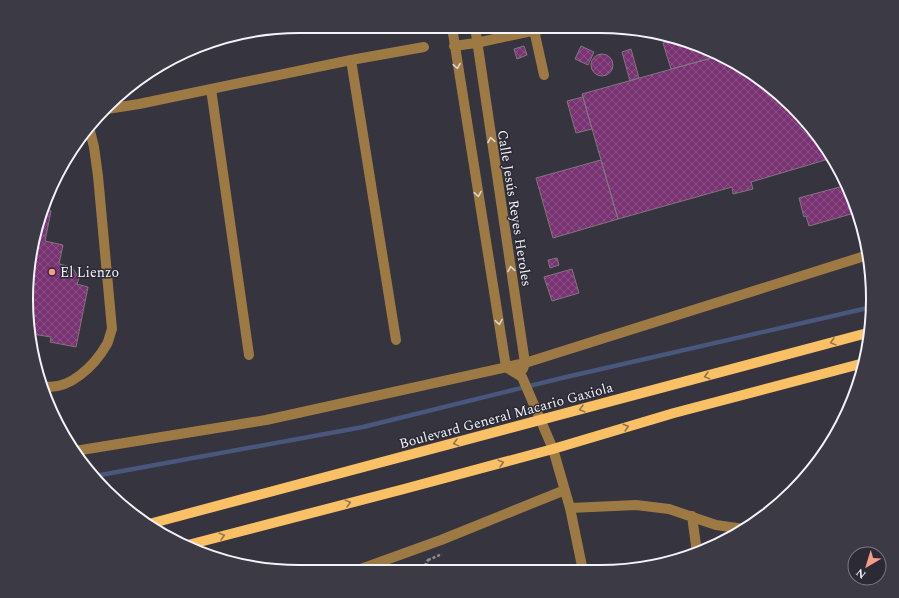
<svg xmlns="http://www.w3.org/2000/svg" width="899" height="598" font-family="Spectral,serif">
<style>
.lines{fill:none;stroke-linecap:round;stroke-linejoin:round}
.stream{stroke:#49577d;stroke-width:4.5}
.building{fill:url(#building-cross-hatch);stroke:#81767f}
.path{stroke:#8e8d96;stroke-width:2.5;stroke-dasharray:3 2;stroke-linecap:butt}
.minor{stroke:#9d7a44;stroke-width:10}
.major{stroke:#fac065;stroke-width:10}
.oneway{stroke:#ded5cc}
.oneway2{stroke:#92754d}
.poi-dot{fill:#f49d8c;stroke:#2b2a35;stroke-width:1.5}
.labels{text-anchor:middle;stroke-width:3;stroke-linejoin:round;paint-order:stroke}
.street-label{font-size:14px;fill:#f3f3fa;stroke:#2b2a35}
.poi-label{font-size:14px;fill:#f3f3fa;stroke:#2b2a35;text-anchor:start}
.rim{fill:none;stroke:#f3f3fa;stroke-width:2}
</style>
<defs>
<pattern id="building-cross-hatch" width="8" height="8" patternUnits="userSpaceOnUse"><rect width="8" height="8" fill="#793372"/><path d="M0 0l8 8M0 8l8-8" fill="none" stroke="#8c5187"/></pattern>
</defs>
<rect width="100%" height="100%" fill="#35343f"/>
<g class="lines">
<!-- stream -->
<path class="stream" d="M95,476L363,427L562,378L872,307"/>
</g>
<!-- building -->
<path class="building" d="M674,40L714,52L716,57L671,69L663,43Z
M524,46L527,55L517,59L514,49Z
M581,46L594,52L588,65L575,59Z
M631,49L639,78L630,81L622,52Z
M591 65a11 11 0 1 1 22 0a11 11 0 1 1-22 0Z
M722,55L780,94L817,133L832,158L751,182L753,189L733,194L732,187L618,219L582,94Z
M583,97L592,129L576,133L567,101Z
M601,160L618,219L553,238L536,178Z
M847,185L858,212L809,226L806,216L804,217L799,198Z
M47,194L50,198L47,210L51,211L45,241L63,245L59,264L72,267L79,278L77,284L88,287L76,347L50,342L51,337L32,334L27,281Z
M557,258L559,265L550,268L548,260Z
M572,269L579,293L552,301L544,277Z"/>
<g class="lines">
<!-- path -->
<path class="path" d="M428,560L442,554
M422,570L428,560L426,570"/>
<!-- minor -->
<path class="minor" d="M452,27L506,367L522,377L553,449L570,508L583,571
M475,27L525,363L523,369
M534,30L544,75
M454,46L476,43L546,28
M351,60L396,340
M211,89L249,355
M107,109L139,104L351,60L424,47
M42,386C69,392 95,365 107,344C109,340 110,334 112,329L98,176L94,147L89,127
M75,451L266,420L525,363L868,255
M570,508L636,505L669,509L716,525L744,529
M692,516L697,553
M358,570L441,540L565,490"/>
<!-- major -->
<path class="major" d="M149,524L871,332
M184,546L404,489L553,449L674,413L864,363"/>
</g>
<!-- one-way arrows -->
<defs><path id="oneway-chevron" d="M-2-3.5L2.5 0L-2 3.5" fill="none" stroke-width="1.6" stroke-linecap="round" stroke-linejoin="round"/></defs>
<g class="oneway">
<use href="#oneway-chevron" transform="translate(457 66) rotate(81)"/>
<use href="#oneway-chevron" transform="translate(491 140) rotate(-99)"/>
<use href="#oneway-chevron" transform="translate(478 194) rotate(81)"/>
<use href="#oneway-chevron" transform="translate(511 269) rotate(-99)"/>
<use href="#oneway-chevron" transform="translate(499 322) rotate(81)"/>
</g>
<g class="oneway2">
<use href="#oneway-chevron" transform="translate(833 342) rotate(165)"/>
<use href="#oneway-chevron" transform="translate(707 376) rotate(165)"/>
<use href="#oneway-chevron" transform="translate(582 409) rotate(165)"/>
<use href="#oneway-chevron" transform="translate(626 427) rotate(-16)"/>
<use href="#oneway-chevron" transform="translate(456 443) rotate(165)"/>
<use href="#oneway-chevron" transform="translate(501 463) rotate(-15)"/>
<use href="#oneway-chevron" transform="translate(348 503) rotate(-15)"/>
<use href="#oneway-chevron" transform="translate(222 536) rotate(-15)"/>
</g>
<!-- markers -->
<circle class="poi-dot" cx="52" cy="272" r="4"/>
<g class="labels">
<!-- street labels -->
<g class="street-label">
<text transform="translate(515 208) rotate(81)" y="5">Calle Jesús Reyes Heroles</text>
<text transform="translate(506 415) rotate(-15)" y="5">Boulevard General Macario Gaxiola</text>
</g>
<!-- poi labels -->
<g class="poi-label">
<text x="60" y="277">El Lienzo</text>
</g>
</g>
<!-- crop -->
<path d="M0 0H899V598H0ZM299 33H600A266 266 0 0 1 866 299V299A266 266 0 0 1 600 565H299A266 266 0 0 1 33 299V299A266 266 0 0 1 299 33Z" fill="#3b3a45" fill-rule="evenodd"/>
<path class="rim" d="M299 33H600A266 266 0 0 1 866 299V299A266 266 0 0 1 600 565H299A266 266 0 0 1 33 299V299A266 266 0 0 1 299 33Z"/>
<!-- north arrow -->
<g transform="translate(867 566) rotate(218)"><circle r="19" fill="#2b2a35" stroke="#7b7a84"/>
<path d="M0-3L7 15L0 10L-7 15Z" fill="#f49d8c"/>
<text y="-6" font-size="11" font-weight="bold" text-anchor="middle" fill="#f3f3fa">N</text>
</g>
</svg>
